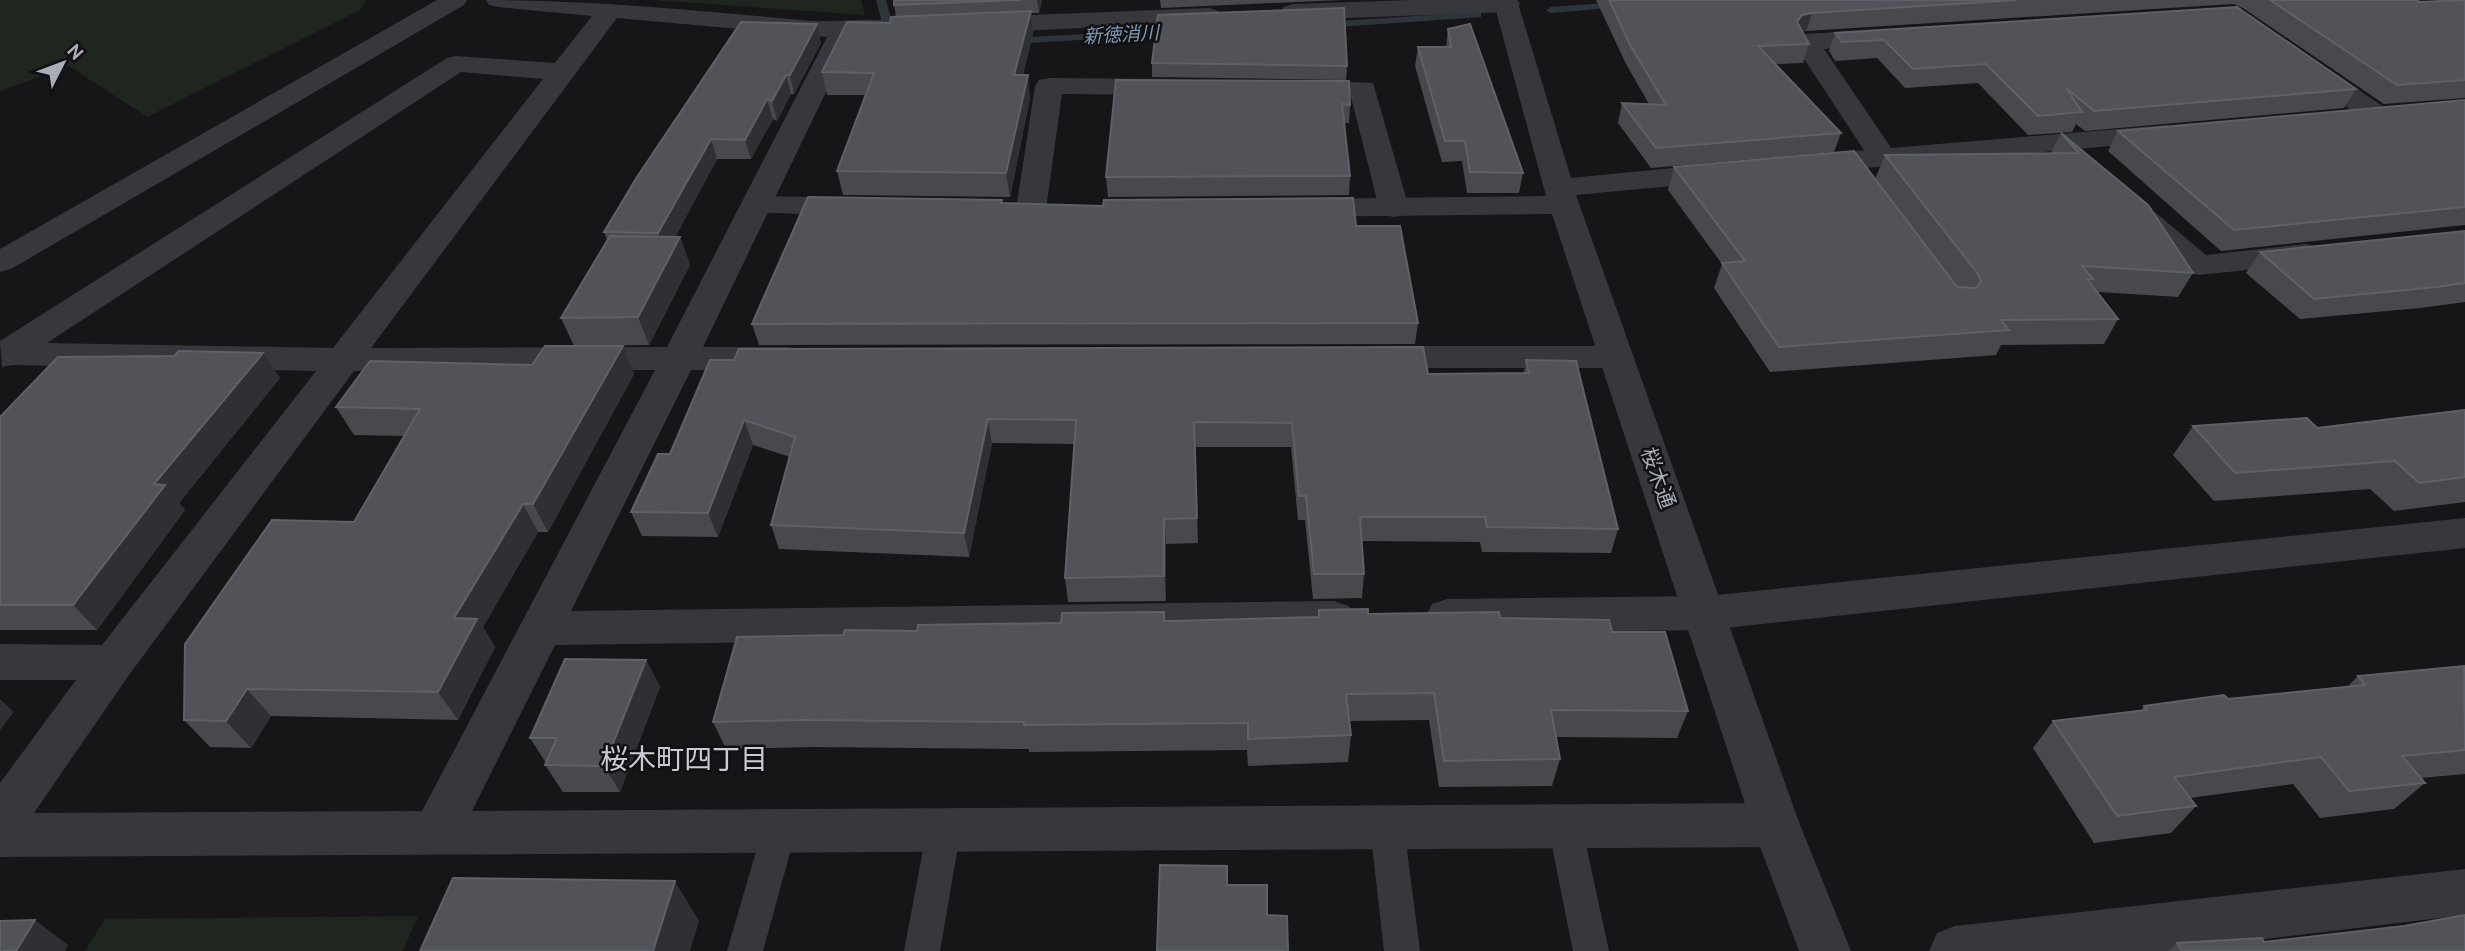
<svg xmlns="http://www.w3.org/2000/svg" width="2465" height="951" font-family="Cabin,'Noto Sans JP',sans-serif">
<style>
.green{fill:#1e261f}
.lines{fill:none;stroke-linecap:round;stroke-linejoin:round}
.stream{fill:#2c353c;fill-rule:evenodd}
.service{fill:#37383d;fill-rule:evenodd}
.minor{fill:#37383d;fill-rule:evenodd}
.tertiary{fill:#37383d;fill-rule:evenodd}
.wall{fill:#47494d}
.shaded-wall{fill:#2f3033}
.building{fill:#525359;stroke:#5f6168;stroke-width:2}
.labels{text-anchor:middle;stroke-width:5;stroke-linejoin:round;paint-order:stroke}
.far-water-label{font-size:19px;font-style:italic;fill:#7f9bb3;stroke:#111113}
.street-label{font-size:21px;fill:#a8adb8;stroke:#111113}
.near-neighbourhood-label{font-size:28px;fill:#c9ccd4;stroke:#111113}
</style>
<rect width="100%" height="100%" fill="#161618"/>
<!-- green -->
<path class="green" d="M0,0H366L360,10L147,117L69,66L0,91Z
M653,0H861L865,15Z
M418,916L403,951H85L105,919Z"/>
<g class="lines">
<!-- stream -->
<path class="stream" d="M876,0H886L896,37L895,39L886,37Z
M1618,2L1622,3V7L1551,13L1546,10L1551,7Z
M1477,12L1481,13V17L1324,28L1319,25L1324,22Z
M1176,29L1181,32L1180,34L1013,44L1008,41L1013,38Z"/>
<!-- service -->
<path class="service" d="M1565,811L1577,816L1582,826L1609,951H1573L1548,826L1553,816Z
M1387,812L1399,817L1404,827L1420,951H1384L1370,827L1375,817Z
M944,814L956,819L961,829L940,951H904L927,829L932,819Z
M779,816L791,821L796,831L763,951H727L762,831L767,821Z"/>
<!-- minor -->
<path class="minor" d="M437,0H467L464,5L11,269L0,272V249Z
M486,0C596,0 702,11 812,21C840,23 879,16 903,23L907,28L903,33L852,38L703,347H788L800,350L806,358L800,366L788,369L691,370L571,611L1334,601L1349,606L1355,618L1349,630L1334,635L555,645L472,811L1776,803L1793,810L1800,825L1793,840L1776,847L0,857V783L76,680H0V644L102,645L316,371L12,365L2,367L0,341L447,58L456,56L555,63L592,16L498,7L489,5ZM617,18L827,37L667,347L371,348ZM461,72L543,79L333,348L47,343ZM655,370L422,811L34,813L129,675L354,371Z
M1413,0H1517L1520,4L1516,9L1507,12L1293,20L1284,17L1280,12L1284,7L1293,4Z
M1209,8L1218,11L1222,16L1218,21L979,33L970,30L966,25L970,20L979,17Z
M1885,29L1894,31L1898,37L1894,43L1824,49L1898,158L1893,164L1883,167L1873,164L1793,42L1797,36L1806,34Z
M2309,60L2318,62L2388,110L2392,116L2388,122L2378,124L2368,122L2300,74L2296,68L2300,62Z
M1049,78L1167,79L1177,81L1181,87L1177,93L1167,95L1062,94L1046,209L1042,216L1031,218L1020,216L1016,209L1035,86L1039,80Z
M1297,80L1373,83L1409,208L1405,215L1394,217L1383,215L1379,208L1351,97L1287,94L1283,88L1287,82Z
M2132,200L2143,202L2206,255L2306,244L2317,247L2322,254L2317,261L2306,264L2199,275L2188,272L2121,216L2117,209L2121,202Z
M1373,346H1616L1628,349L1634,357L1628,365L1616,368H1373L1361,365L1355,357L1361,349Z
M2465,518V548L1706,630L1447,633L1432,628L1426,616L1432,604L1447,599L1706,596Z
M2465,869V915L2165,951H1929L1937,933L1955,926Z"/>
<!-- tertiary -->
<path class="tertiary" d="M1493,0H1517L1571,178L1724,163L1735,166L1739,172L1735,178L1724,181L1576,195L1800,825L1851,951H1799L1752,825L1552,214L1300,217L1289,215L1285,208L1289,201L1300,199L1546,196Z
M2167,125L2177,128L2181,134L2177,140L1808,173L1798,170L1793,164L1798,158L1808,155Z
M758,196L855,198L866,200L870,207L866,214L855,216L747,212L743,205L747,198Z"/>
</g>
<!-- wall -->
<path class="wall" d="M894,0H1042L1039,13H1031L1033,33L1023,75L1030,98L1010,197L843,195L837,171L866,95H827L822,72L890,23L896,17L894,5Z
M1160,0H1342L1161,8Z
M1596,0H2416L2420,2L2465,0V98L2384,104L2243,8L2233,4L1806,31L1803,32L1809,44L1803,63L1775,64L1841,133L1834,152L1651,168L1618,123L1622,103L1649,104L1626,64Z
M1448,29L1523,173L1519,193H1467L1462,161L1442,162L1415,66L1418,47H1446Z
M1835,33L2356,89L2344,108L2085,131L2076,124L2072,132L2028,135L1978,83L1905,88L1877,58L1835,61L1829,51Z
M821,43L794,94H791L777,121L773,119L751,159H717L675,237H680L690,265L649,345L574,346L561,318L607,240L604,232Z
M1152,63L1347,66L1346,80L1152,77Z
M1116,80L1350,105L1349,123H1344L1350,176L1349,195L1108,197L1106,177Z
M2465,100V225L2221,251L2108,151L2118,131Z
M2061,133L2193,273L2178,297L2098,292L2118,319L2104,344L2001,345L1996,355L1770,372L1714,288L1722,264L1668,190L1674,167L1875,179L1885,155L2051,153Z
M1002,203L1103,206L1356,226L1418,323L1415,344L759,345L752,324Z
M2465,231V302L2420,308L2300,319L2246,273L2260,252Z
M710,360L1428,374L1524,373L1526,360L1618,529L1611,553L1482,552L1480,542L1362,541L1364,574L1362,598L1313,599L1305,520H1298L1291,447H1195L1198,543L1166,544V601L1068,602L1065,578L1074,444L992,443L969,557L779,549L771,525L790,457L753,445L718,537L642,536L631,512L670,454Z
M634,374L548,532H538L483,627L495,647L458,720L271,716L251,748L210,747L184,720L354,522L404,436L354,435L336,407Z
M280,378L179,503L185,510L97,630H0V417Z
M2465,410V502L2394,511L2370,489L2214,501L2173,455L2193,426L2317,428Z
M1319,610L1368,614L1500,618L1612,632L1688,711L1677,738L1556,737L1560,759L1552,786L1439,787L1429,720L1350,721L1351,735L1348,762L1248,766L1247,750L1029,752V749L811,747L726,749L713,722L843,635L1165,621L1318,617Z
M646,660L660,687L620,792H563L545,765L546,763L530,738Z
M2465,667V774L2421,778L2425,783L2394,809L2320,818L2293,784L2190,798L2196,806L2171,833L2094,843L2033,748L2053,721L2141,711L2144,706L2228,699L2347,687L2358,676Z
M2404,926L2465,951H2168L2177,943L2264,942Z"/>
<!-- shaded-wall -->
<path class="shaded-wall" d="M1037,0H1042L1039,13Z
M1031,11L1033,33L1017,98L1014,75Z
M1812,13L1806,31L1796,33L1797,22L1802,15Z
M817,24L821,43L794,94L790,75Z
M786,75L791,94L777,121L772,101Z
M1028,75L1030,98L1010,197L1006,173Z
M767,99L773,119L751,159L745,140Z
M711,139L717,159L666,254L658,233Z
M680,237L690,265L649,345L638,317Z
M623,346L634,374L548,532L533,504Z
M263,353L280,378L179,503L185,510L97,630L73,605L154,484Z
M988,419L992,443L969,557L964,533Z
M744,420L753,445L718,537L708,513Z
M523,504L538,532L483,627L495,647L458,720L438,692L454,618Z
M1164,519L1166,544V601L1164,576Z
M646,660L660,687L620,792L604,766Z
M247,689L271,716L251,748L226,721Z
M0,699L14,712L0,730Z
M675,881L699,921L690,951H653Z
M35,920L68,945L65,951H16Z"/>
<!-- building -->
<path class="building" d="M894,0H1021L894,5Z
M1609,0H2017L1812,13L1802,15L1797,22L1809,44L1758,46L1841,133L1656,148L1622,103L1666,105L1630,45Z
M2270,0H2416L2420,2L2465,0V80L2397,85Z
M2237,7L2356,89L2094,111L2066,88L2082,112L2038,116L1986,64L1913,69L1884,40L1842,42L1835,33Z
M1344,8L1347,66L1152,63L1158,15Z
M1031,11L1014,75H1028L1006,173L837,171L874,73L822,72L847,22L890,23L891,17Z
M741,22L817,24L790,75H786L772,101L767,99L745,140L711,139L658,233L604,232L637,177Z
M1470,24L1523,173L1470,172L1465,141H1445L1418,47H1451L1448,29Z
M1116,80L1349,81L1350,105L1342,104L1350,176L1106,177Z
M2465,100V207L2234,230L2118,131Z
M2061,133L2148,205L2193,273L2082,266L2093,279H2087L2118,319L2001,320L2009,330L1779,347L1722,263L1745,261L1674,167L1854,151L1957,287L1976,288L1981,282L1978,274L1885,155L2079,153Z
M808,197L1002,200L1001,203L1103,206L1104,200L1353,198L1356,226H1400L1418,323L752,324Z
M2465,231V283L2436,287L2314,299L2260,252Z
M610,236L680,237L638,317L561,318Z
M545,346H623L533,504H523L454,618L477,619L438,692L247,689L226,721L184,720L185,644L272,520L354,522L420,409L336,407L370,361L532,365Z
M1423,347L1428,374L1529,373L1526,360L1576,361L1618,529L1487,527L1485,517H1360L1364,574H1314L1306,496H1299L1292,423L1194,422L1197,518L1164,519V576L1065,578L1076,420L988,419L964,533L771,525L795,437L744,420L708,513L631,512L658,454H670L710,360H734L739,349Z
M179,351L263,353L154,484L165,485L73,605H0V417L58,357L174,356Z
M2465,410V477L2419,483L2395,461L2235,473L2193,426L2307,418L2317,428Z
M1368,609V614L1499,612L1500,618L1609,620L1612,632H1665L1688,711L1551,710L1560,759L1444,761L1434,693L1346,694L1351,735L1248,739V723L1024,725V722L801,720L713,722L737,637L843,635L845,630L917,631L918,625L1061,623L1062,613L1164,612V621H1173L1319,617V610Z
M565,659L646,660L604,766L545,765L557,738H530Z
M2464,666L2465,750L2402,756L2425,783L2349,791L2321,757L2174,777L2196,806L2117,816L2053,721L2147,710L2144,706L2224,695L2228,699L2365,685L2358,676Z
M1160,865L1227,866V885H1267V915L1287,916L1288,951H1157Z
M453,878L675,881L653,951H420Z
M2465,915V951H2182L2177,943L2262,938L2264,942L2404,926Z
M35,920L16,951H0V921Z"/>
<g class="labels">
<!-- far-water labels -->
<g class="far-water-label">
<text transform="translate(1121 34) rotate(-3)" y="7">新徳消川</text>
</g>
<!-- street labels -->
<g class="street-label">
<text transform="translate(1658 478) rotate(70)" y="7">桜木通</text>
</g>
<!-- near-neighbourhood labels -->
<g class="near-neighbourhood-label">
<text x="684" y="769">桜木町四丁目</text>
</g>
</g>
<!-- north arrow -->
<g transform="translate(63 63) rotate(48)" stroke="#111113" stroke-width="5" paint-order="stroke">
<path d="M0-5L12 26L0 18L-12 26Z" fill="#a8adb8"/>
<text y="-10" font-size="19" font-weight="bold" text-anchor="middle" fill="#a8adb8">N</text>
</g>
</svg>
